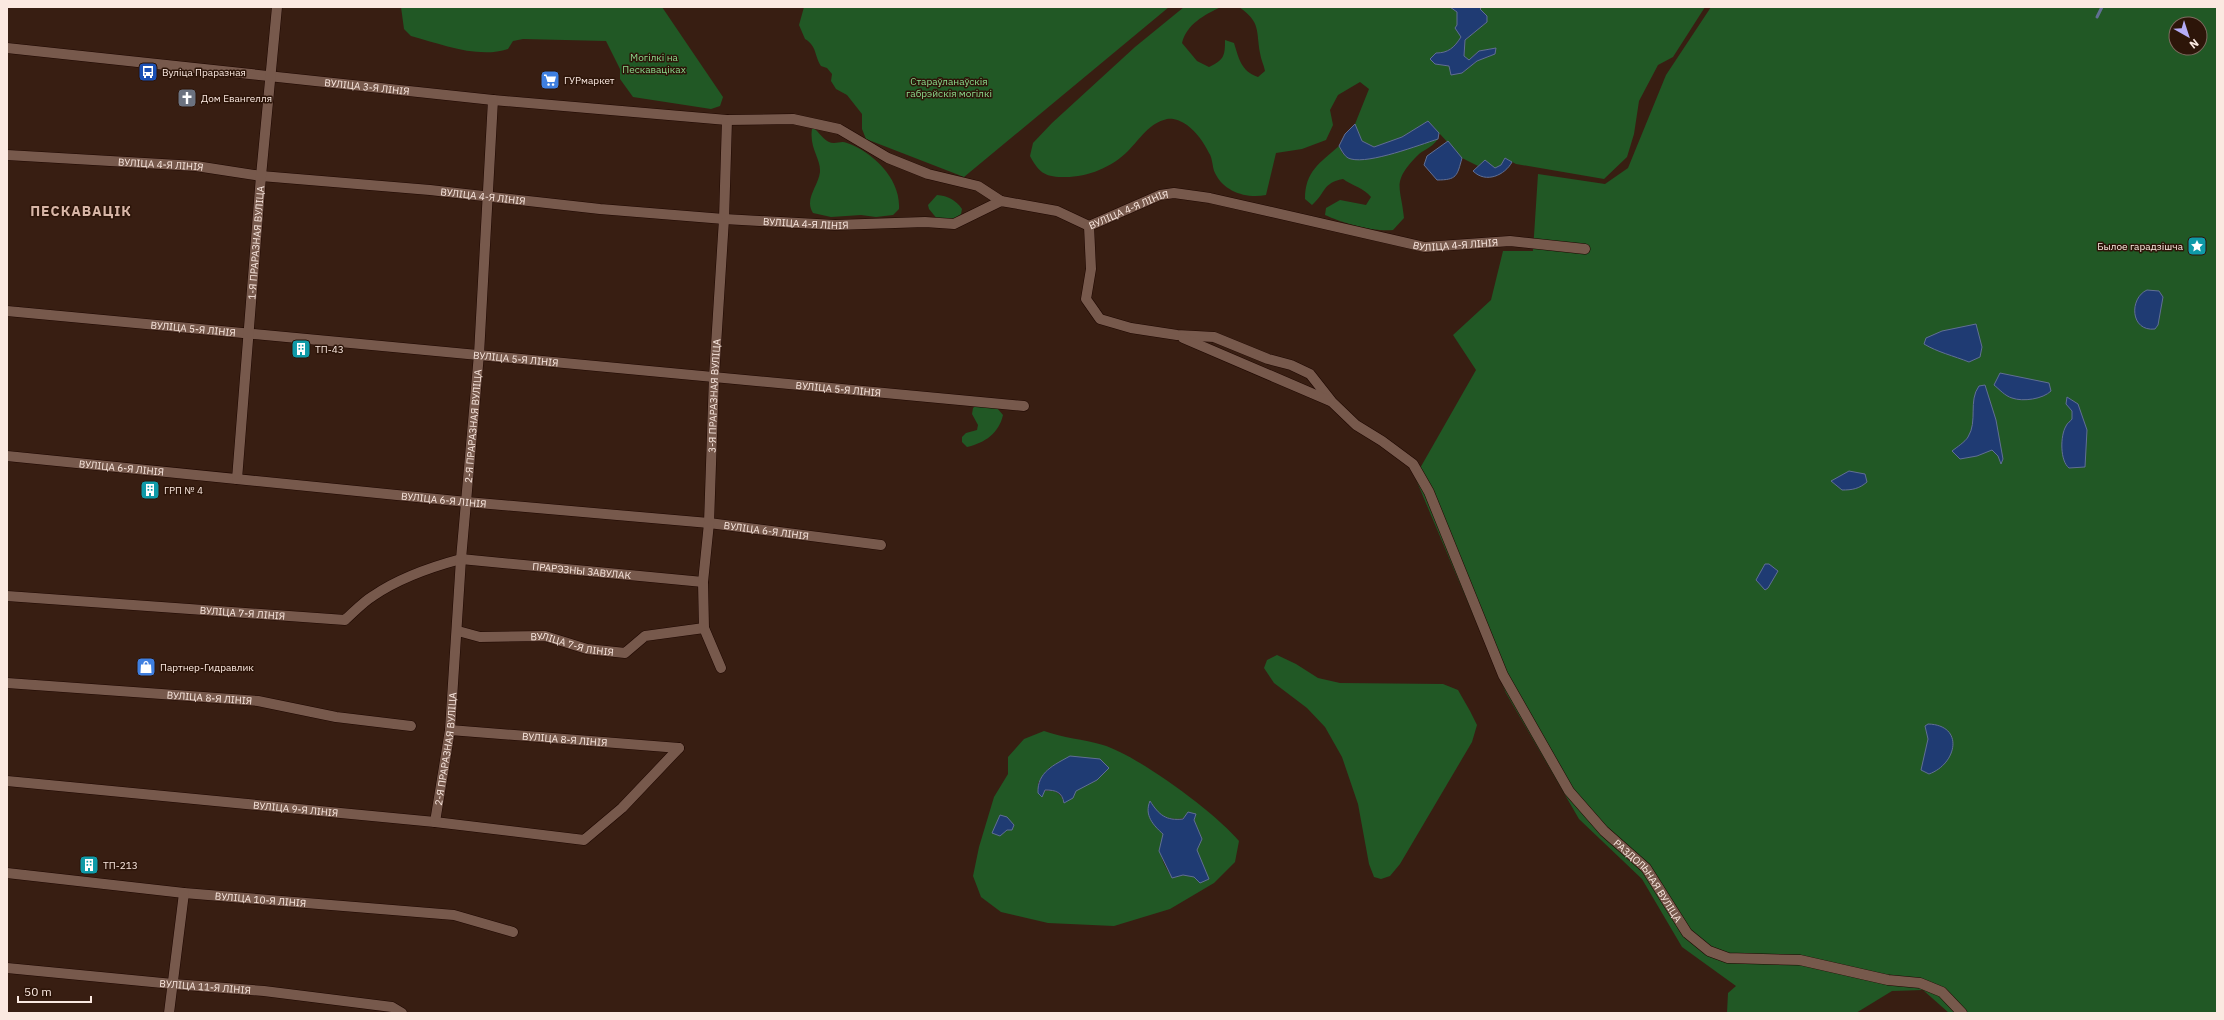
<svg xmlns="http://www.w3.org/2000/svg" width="2224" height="1020" font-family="'IBM Plex Sans',sans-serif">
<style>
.green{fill:#215825;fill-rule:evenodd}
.water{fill:#1f3b73;stroke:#616f94}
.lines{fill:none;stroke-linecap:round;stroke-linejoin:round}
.stream{stroke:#616f94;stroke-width:3}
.street-casing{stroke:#1e0701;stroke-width:11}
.street{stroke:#77594c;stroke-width:10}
.labels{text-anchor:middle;stroke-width:3;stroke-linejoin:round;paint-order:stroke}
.park-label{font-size:10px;fill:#8bda8d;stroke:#2d1509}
.poi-label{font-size:10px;fill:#fbe9e1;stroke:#2d1509;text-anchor:start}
.street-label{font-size:10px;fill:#fbe9e1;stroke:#2d1509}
.district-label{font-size:14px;font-weight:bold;letter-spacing:1px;fill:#d8b6a7;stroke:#2d1509}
</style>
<rect width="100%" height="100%" fill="#381e12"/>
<!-- green -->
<path class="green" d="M401,7H662L723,97L720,106L711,109L633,97L620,79V69L606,41L523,39L513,41L508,49C478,59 441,44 411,36L404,29Z
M804,7H1169L964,177L866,139L862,129V114L847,95L836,89L831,81L832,74L827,68L821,66C814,55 817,46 805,39L799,25Z
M1184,7H1221C1204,15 1187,24 1182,43L1197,61L1209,67C1224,60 1225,56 1225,40L1234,43C1239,59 1241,71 1258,77L1265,71C1264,65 1261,60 1260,53C1256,31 1261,22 1239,7H1450L1457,12V25L1461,37C1454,48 1448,53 1436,53L1435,64L1449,66L1451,75L1462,73L1477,61L1495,54L1496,48L1479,51L1469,60L1464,56L1465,40L1487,22V16L1480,9L1482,7H1705L1673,57L1658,65L1639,101L1634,134L1627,157L1604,179L1516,164L1505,158L1501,165L1495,169L1485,160L1478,166L1462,158L1428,121L1402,137L1374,147L1362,141L1355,124L1369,89L1360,82L1338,95L1330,110L1333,125L1326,140L1302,149L1276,153L1266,195C1247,199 1224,192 1215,173C1212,167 1213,159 1209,153C1203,141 1197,133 1187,125C1181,121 1174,118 1167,119C1149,123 1140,139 1128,151C1111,168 1086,178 1062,177C1044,177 1038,171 1030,156L1033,143L1052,123L1135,47Z
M1711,7H2217V1013H1949L1923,990L1892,991L1856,1013H1727L1728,993L1736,986L1682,947L1642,879L1579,819L1506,693L1415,477L1476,370L1453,335L1491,300L1503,251H1533L1538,174L1605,184L1628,168L1666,75ZM2176,24H2200V48H2176Z
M812,129H815C821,135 826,143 834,143C839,143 842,141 847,143C873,152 901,179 899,209L893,215L876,217L861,215L831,217L813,213C804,199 818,187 820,172C821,159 809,148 812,129Z
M1438,139C1430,150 1423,149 1417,156C1391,183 1401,186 1404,218L1393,230C1374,232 1342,223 1325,215L1326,208L1340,200L1366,205L1371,197C1364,188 1353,186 1343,179C1322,183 1326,193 1312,205L1305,199C1305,171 1320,163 1339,146L1343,154L1362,159L1382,156Z
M937,195C948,196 956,200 962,209L961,214L953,220H938L929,209L928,205Z
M977,405L997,408L1003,415C999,433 985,443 967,447L962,442V437L966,433L977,430L978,425L972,414L973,408Z
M1277,655L1296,664L1318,678L1340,683L1443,684L1458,690L1470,711L1477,725L1472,742L1400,864L1390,876L1381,879L1374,877L1369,864L1358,804L1342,757L1325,727L1307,708L1274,683L1264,668L1267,660Z
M1044,731C1063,738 1083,739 1103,745C1137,755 1216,813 1239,841L1235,862L1214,883L1170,909L1114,926L1048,923L1001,912L981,897L973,876L979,847L994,797L1008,774V757L1024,739ZM1050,767L1097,780L1075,791L1064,803C1060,790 1051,788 1038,793V783ZM1158,814C1172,821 1181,820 1196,814L1194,820L1202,839L1197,850L1194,877L1183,875L1172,878C1161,859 1158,855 1163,834L1154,822Z"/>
<!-- water -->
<path class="water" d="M1450,7H1482L1480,9L1487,16V22L1465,40L1464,56L1469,60L1479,51L1496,48L1495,54L1477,61L1462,73L1451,75L1449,66L1435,64L1430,59L1436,53C1448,53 1454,48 1461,37L1455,28L1457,25V12Z
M1428,121L1439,133L1438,139C1419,145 1370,164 1351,159C1345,158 1342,151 1339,146L1345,134L1355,124L1362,141L1374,147L1402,137Z
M1448,141L1462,158C1457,176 1457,180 1437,180L1424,165L1427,156Z
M1505,158L1512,162C1505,175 1486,184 1473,171L1485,160L1495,168L1501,165Z
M2147,290L2159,291L2163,297L2158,325L2155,329C2130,332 2129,298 2147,290Z
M1976,324L1982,347L1980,357L1969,362C1954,356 1937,352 1924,344L1926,338L1942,331Z
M2000,373L2049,383L2051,391C2043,399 2023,402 2012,398C2005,396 1999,389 1994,385Z
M1985,385L1996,420L2003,459L2001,464L1998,456L1992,450L1977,456L1960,459L1952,451C1957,447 1965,442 1968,437C1978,421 1968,401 1979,386Z
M2067,397L2078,404L2087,430L2085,467L2069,468C2060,461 2060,436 2066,426C2067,423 2071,421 2072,419V411L2066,404Z
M1849,471L1865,474L1867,482C1859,489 1852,490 1842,490L1831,481Z
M1765,564H1769L1778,571L1768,588L1765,590L1756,580Z
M1928,724C1965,725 1957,764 1929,774L1921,770L1928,739L1925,726Z
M1070,756L1100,759L1109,768L1097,780L1076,791L1073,798L1064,803C1062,792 1056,790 1045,790L1042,797L1038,793C1037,772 1054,765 1070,756Z
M1150,801C1159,815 1166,821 1183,819L1188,812L1196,814L1194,820L1202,839L1197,850L1209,879L1200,883L1194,877L1183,875L1172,878L1159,851L1163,834C1153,825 1144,815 1150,801Z
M1000,815L1007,817L1014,825L1012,830H1007L1000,836L992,833Z"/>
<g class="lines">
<!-- stream -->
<path class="stream" d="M2097,17L2102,7"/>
<!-- street casing -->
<g class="street-casing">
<g id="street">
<path id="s1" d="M7,48L493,100L727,120L793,119L839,129L888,158L928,174L978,186L1001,201"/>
<path id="s2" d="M7,155L196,166L261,176L430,190L600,209L724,219L835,225L925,222L954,224L1001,201L1057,211L1089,226L1160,195L1174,193L1210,198L1425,247L1510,241L1585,249"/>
<path id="s3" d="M1089,226L1091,269L1086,299L1100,319L1131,328L1177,335L1214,337L1268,359L1291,365L1310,374L1332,402L1356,425L1382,441L1413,464L1429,492L1503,675L1569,791L1604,831L1646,868L1687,933L1709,951L1728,958L1800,960L1888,980L1920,983L1942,992L1962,1013"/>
<path id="s4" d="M7,311L1024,406"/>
<path d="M1183,338L1330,401"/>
<path id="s5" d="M7,456L467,502L709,523L881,545"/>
<path id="s6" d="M237,479L261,176L277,7"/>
<path id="s7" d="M7,596L345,620C354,612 363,602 373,596C399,578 431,567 461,559L703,582"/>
<path id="s8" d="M458,631L480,637L545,636L587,649L625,653L645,636L704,628"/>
<path id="s9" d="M721,668L704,628L703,582L709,523L714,377L724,219L727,120"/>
<path id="s10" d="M7,683L258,701L336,717L411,726"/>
<path id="s11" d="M450,730L679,748"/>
<path id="s12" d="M7,781L435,822L584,840L622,808L679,748"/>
<path id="s13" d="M435,822L450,730L461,559L479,354L493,100"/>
<path id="s14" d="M7,873L184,893L454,915L513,932"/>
<path id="s15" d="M7,968L173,984L264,991L392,1007L402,1013"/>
<path d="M169,1013L184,893"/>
</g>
</g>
<!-- street -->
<use href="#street" class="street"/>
</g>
<!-- icons -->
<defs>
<g id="bus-square" transform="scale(1)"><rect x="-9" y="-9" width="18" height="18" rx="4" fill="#1a4fb4" stroke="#2d1509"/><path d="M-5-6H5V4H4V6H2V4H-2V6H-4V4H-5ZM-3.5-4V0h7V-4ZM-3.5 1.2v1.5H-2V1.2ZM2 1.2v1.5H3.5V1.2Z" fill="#fff"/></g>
<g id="supermarket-square" transform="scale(1)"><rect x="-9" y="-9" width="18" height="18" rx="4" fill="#3f7fe0" stroke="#2d1509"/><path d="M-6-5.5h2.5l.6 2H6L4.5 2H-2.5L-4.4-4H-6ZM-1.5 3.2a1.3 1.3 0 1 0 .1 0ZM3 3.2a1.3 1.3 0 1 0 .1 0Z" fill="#fff"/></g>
<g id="church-square" transform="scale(1)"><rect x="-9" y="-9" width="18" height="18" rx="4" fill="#6b7280" stroke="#2d1509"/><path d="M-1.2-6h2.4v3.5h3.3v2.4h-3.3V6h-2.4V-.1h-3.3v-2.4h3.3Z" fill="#fff"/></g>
<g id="sight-square" transform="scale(1)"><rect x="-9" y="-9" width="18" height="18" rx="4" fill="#0f9aa8" stroke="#2d1509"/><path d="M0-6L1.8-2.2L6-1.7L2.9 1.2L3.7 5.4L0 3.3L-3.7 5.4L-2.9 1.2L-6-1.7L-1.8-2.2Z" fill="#fff"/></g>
<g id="building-square" transform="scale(1)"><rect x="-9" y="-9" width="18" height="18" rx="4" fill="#0f9aa8" stroke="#2d1509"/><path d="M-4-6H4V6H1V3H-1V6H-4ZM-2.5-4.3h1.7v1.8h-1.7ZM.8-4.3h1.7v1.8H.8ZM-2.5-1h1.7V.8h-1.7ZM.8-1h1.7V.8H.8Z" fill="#fff"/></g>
<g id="shop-square" transform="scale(1)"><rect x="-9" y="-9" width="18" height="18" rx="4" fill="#3f7fe0" stroke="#2d1509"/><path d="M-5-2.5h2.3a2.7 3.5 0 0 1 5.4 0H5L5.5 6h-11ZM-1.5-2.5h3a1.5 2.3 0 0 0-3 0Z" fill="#fff"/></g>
</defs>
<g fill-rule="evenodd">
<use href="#bus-square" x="148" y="72"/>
<use href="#supermarket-square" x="550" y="80"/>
<use href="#church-square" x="187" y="98"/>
<use href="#sight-square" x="2197" y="246"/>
<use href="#building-square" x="301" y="349"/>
<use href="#building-square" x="150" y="490"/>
<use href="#shop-square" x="146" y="667"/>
<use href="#building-square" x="89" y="865"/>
</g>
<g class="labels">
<!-- park labels -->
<g class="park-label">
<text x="654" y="61">Могілкі на<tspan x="654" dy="12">Пескаваціках</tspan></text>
<text x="949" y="85">Стараўланаўскія<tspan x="949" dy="12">габрэйскія могілкі</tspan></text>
</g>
<!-- poi labels -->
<g class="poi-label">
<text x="162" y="76">Вуліца Праразная</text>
<text x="564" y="84">ГУРмаркет</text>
<text x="201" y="102">Дом Евангелля</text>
<text x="2183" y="250" text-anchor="end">Былое гарадзішча</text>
<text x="315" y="353">ТП-43</text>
<text x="164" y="494">ГРП № 4</text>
<text x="160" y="671">Партнер-Гидравлик</text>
<text x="103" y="869">ТП-213</text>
</g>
<!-- street labels -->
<g class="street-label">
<text dy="4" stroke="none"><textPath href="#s1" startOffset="362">ВУЛІЦА 3-Я ЛІНІЯ</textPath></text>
<text dy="4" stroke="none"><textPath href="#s2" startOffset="154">ВУЛІЦА 4-Я ЛІНІЯ</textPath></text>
<text dy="4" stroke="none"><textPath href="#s2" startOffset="478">ВУЛІЦА 4-Я ЛІНІЯ</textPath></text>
<text dy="4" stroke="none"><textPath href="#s2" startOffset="1138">ВУЛІЦА 4-Я ЛІНІЯ</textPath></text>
<text dy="4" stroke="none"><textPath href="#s2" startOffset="802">ВУЛІЦА 4-Я ЛІНІЯ</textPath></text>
<text dy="4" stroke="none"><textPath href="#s6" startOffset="237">1-Я ПРАРАЗНАЯ ВУЛІЦА</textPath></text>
<text dy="4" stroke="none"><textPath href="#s2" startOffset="1474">ВУЛІЦА 4-Я ЛІНІЯ</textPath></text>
<text dy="4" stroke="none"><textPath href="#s4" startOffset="187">ВУЛІЦА 5-Я ЛІНІЯ</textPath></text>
<text dy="4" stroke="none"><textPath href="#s4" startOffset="511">ВУЛІЦА 5-Я ЛІНІЯ</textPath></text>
<text dy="4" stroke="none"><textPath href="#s4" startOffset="835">ВУЛІЦА 5-Я ЛІНІЯ</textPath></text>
<text dy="4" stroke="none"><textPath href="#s9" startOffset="276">3-Я ПРАРАЗНАЯ ВУЛІЦА</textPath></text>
<text dy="4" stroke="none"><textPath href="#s13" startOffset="398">2-Я ПРАРАЗНАЯ ВУЛІЦА</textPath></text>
<text dy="4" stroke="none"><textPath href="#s5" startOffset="115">ВУЛІЦА 6-Я ЛІНІЯ</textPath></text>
<text dy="4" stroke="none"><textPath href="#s5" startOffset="439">ВУЛІЦА 6-Я ЛІНІЯ</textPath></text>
<text dy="4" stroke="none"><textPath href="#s5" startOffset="763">ВУЛІЦА 6-Я ЛІНІЯ</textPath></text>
<text dy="4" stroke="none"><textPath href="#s7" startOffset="593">ПРАРЭЗНЫ ЗАВУЛАК</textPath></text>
<text dy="4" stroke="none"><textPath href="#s7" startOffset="236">ВУЛІЦА 7-Я ЛІНІЯ</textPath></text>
<text dy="4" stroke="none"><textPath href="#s8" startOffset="116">ВУЛІЦА 7-Я ЛІНІЯ</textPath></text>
<text dy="4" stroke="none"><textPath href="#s10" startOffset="203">ВУЛІЦА 8-Я ЛІНІЯ</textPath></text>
<text dy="4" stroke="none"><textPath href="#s11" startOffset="115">ВУЛІЦА 8-Я ЛІНІЯ</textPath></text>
<text dy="4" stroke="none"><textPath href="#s13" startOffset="74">2-Я ПРАРАЗНАЯ ВУЛІЦА</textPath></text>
<text dy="4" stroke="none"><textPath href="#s12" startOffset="290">ВУЛІЦА 9-Я ЛІНІЯ</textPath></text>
<text dy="4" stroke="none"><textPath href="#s3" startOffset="938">РАЗДОЛЬНАЯ ВУЛІЦА</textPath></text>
<text dy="4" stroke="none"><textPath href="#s14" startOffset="255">ВУЛІЦА 10-Я ЛІНІЯ</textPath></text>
<text dy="4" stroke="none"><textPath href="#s15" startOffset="199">ВУЛІЦА 11-Я ЛІНІЯ</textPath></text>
</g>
<!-- district labels -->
<g class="district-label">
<text x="81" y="216">ПЕСКАВАЦІК</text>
</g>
</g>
<!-- border -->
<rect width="2224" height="1020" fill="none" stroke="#fbe9e1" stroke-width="16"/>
<!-- north arrow -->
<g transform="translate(2188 36) rotate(141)"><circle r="19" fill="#2d1509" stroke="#7f6a5f"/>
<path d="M0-3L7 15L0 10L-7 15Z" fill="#b5acf8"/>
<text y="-6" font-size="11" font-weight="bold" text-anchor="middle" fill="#fbe9e1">N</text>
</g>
<!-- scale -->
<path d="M18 996v6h73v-6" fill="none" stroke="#fbe9e1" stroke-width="2"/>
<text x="24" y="996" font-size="12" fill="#fbe9e1" stroke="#2d1509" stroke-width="3" paint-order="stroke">50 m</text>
</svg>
